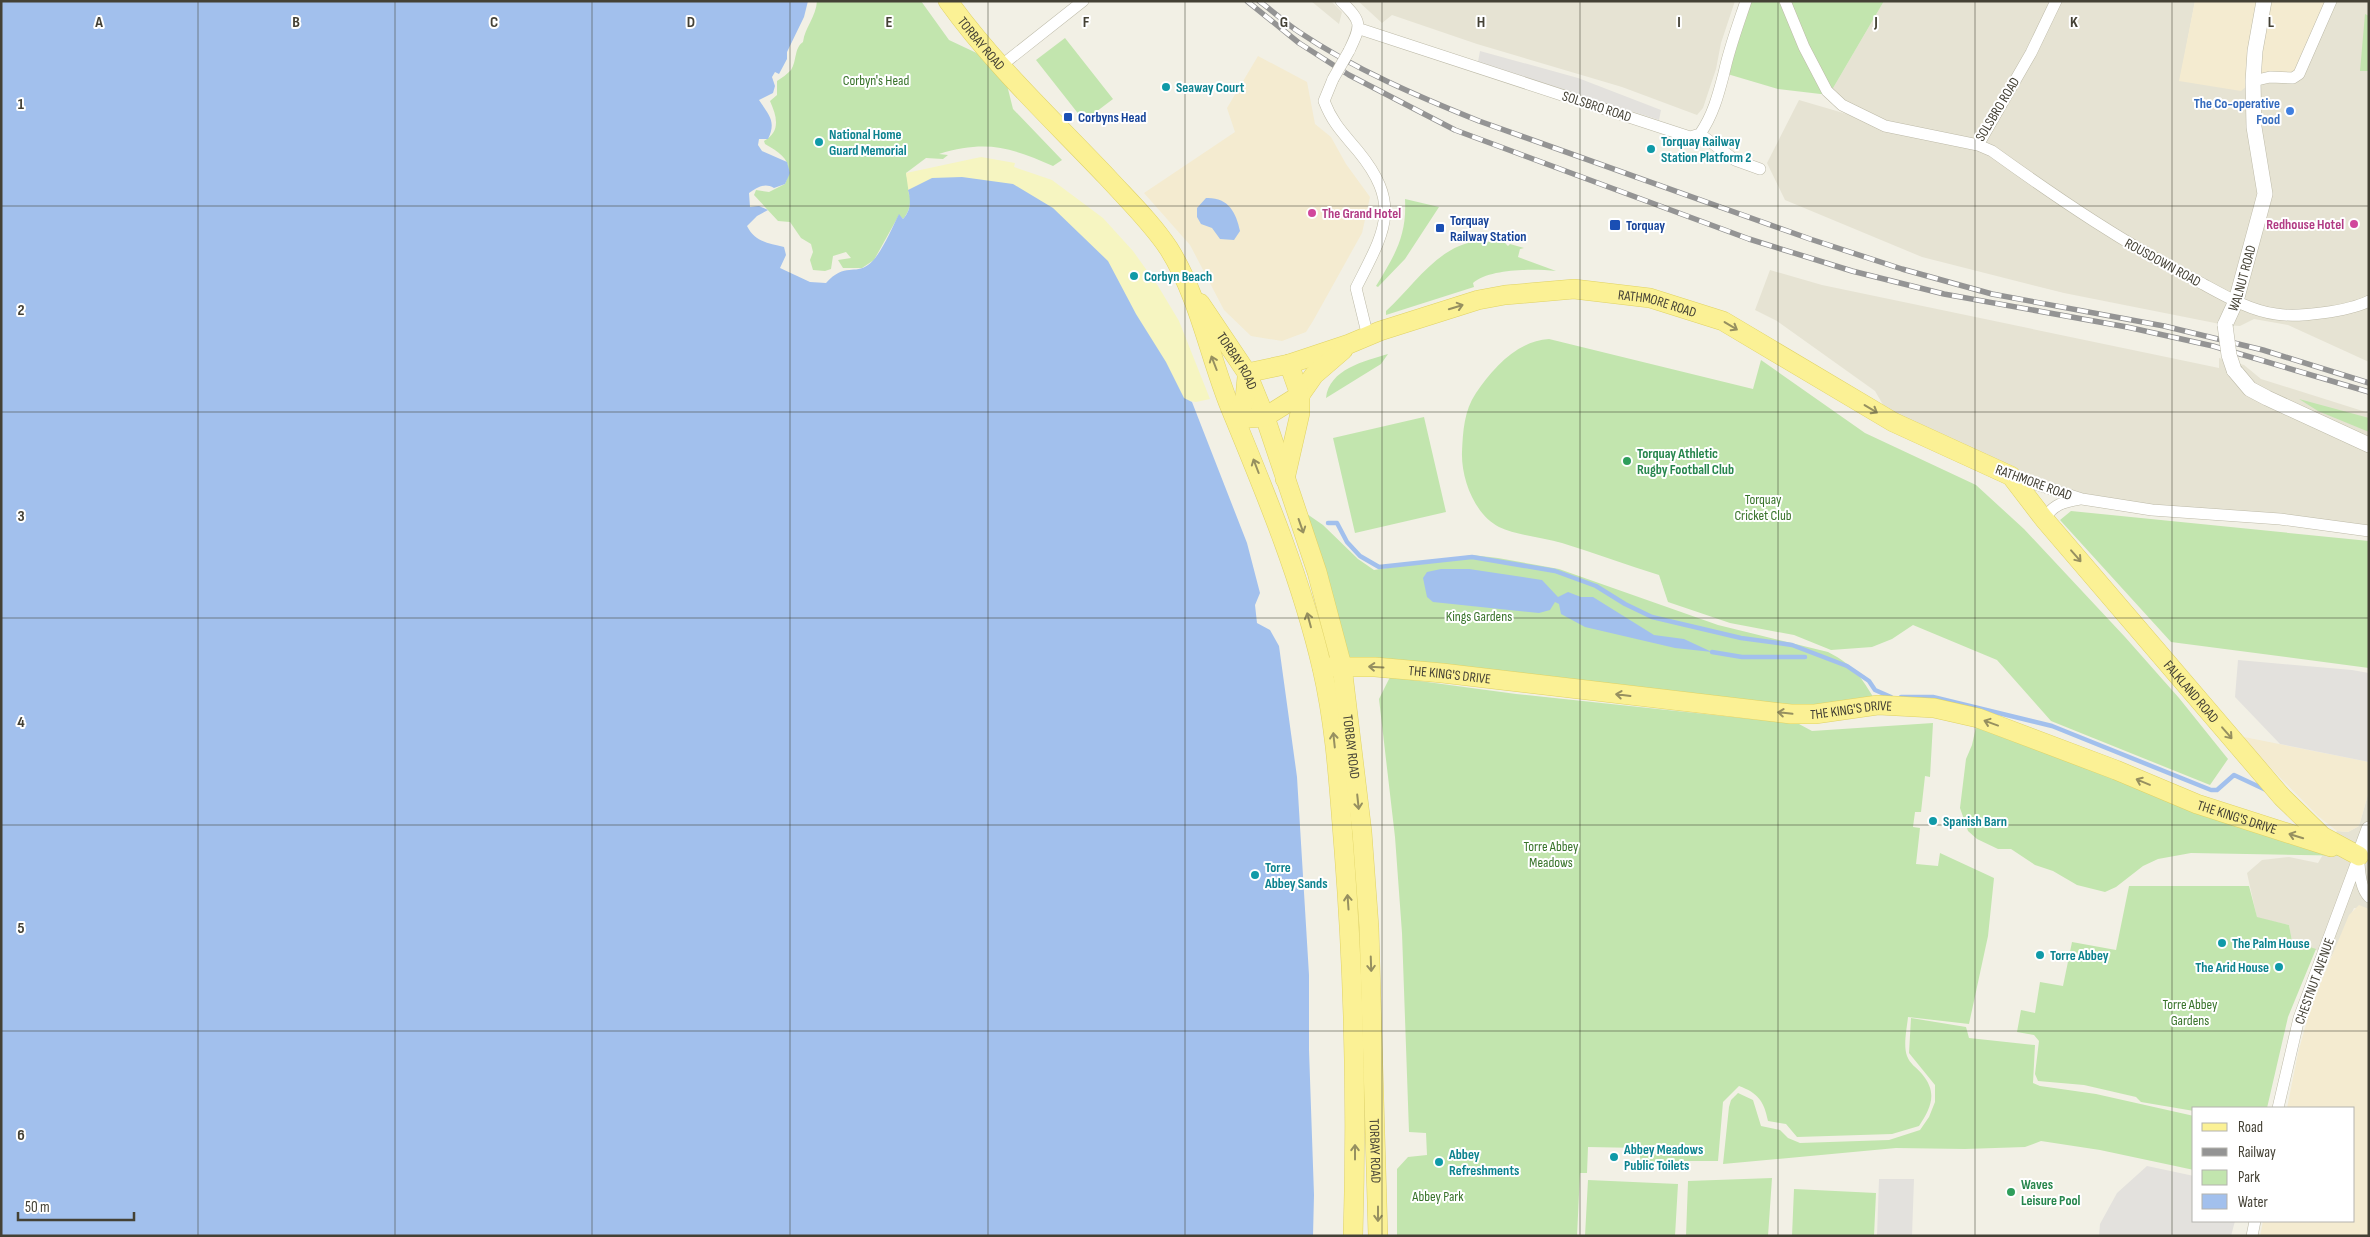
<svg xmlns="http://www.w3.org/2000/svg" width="2370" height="1237" font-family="'Sofia Sans Condensed',sans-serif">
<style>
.residential{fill:#e6e3d3}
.commercial{fill:#f4ebd0}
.green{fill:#c2e5ae}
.sand{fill:#f6f5c1}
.parking{fill:#e3e1dd}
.water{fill:#a2c0ed}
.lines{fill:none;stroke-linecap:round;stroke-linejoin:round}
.stream{stroke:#a2c0ed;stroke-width:4.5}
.minor-casing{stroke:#bdbaa8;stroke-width:12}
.tertiary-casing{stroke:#bdbaa8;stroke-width:16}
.primary-casing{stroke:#dfd265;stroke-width:20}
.minor{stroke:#fff;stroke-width:11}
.tertiary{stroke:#fff;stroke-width:15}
.primary{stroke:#fbf195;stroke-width:19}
.rail-casing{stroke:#949494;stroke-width:5.5}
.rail{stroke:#fff;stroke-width:4;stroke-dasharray:11;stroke-linecap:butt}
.minor-bridge-casing{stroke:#bdbaa8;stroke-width:12;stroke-linecap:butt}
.tertiary-bridge-casing{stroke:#bdbaa8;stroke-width:16;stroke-linecap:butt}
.minor-bridge{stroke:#fff;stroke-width:11}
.tertiary-bridge{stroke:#fff;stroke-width:15}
.oneway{stroke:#969060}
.grid{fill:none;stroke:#444135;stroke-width:1;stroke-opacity:0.55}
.culture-dot{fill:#0f9aa8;stroke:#fff;stroke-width:2}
.shop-dot{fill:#3f7fe0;stroke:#fff;stroke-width:2}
.transit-dot{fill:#1a4fb4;stroke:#fff;stroke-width:2}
.hotel-dot{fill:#d1479c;stroke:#fff;stroke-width:2}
.leisure-dot{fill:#2e9e5b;stroke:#fff;stroke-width:2}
.labels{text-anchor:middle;stroke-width:4;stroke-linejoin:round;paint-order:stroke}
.street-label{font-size:14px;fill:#444135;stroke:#fff}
.park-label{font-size:14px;fill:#38732a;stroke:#fff}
.culture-label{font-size:14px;font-weight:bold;fill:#0d838f;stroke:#fff;text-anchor:start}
.shop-label{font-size:14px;font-weight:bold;fill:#366cbe;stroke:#fff;text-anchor:end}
.transit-label{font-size:14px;font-weight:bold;fill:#164399;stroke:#fff;text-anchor:start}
.hotel-label{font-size:14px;font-weight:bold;fill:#b23c85;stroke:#fff;text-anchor:start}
.leisure-label{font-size:14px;font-weight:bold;fill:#27864d;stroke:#fff;text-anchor:start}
.grid-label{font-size:16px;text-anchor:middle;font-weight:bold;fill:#444135;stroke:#fff;stroke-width:4;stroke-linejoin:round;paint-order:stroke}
</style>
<rect width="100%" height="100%" fill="#f2f0e5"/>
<!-- residential -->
<path class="residential" d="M1311,1H1331L1342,12L1339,24Z
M1358,1H1735L1721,43L1716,69L1703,108L1697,115L1622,87L1477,44L1392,15L1382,23Z
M1884,1H2195L2180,80L2331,1H2369V362L2288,325L2254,319L2240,326L2225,325L2064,293L1922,257L1785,200L1767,163L1799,100L1881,124L1829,95Z
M1770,270L1822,285L2219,368V358L2244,365L2261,379L2369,413V531L2082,499L1893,422L1875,391L1777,321L1755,310Z
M2369,791V909L2354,908L2332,956L2292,941L2289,925L2257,918L2247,873L2262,860L2289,857L2318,863L2337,831L2348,832L2359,826Z"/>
<!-- commercial -->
<path class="commercial" d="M2195,1H2331L2299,74L2253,81L2241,91L2179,81Z
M1258,56L1307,82L1315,124L1331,137L1346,164L1370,197L1362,233L1313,321L1306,332L1282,341L1251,336L1224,310L1190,245L1144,193L1235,132L1227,108Z
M2239,736L2369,762V791L2359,826L2348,832L2337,831L2318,816Z
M2359,905L2369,909V1236H2260L2263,1221H2354V1108H2287L2298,1053L2311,1006L2349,915Z"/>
<!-- green -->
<path class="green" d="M817,1H921L949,40L1002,65L1013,109L1062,160L1053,166C1010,147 986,140 939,154L948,155L943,159L926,158L906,173C909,189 915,206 903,219L899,215L874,260L862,268H843L838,260L851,258L846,252L833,256L831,269L825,271L813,270L810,260L813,252L811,244L801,238L790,222L778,221L754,195L756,190L769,192L785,184C794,162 784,155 765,144L764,141C781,131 777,117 770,101L777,95V81C782,78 787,74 791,70C797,61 794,48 803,42C805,27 816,17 817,1Z
M1746,1H1884L1829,95L1778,89L1724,73Z
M2365,14L2369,16V71H2360Z
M1065,38L1113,99L1084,121L1036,60Z
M1405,199L1439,207L1405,259L1378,287L1376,286C1395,255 1407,236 1405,199Z
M1478,241L1505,243L1508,246L1510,244L1524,248L1520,249L1518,257L1556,271C1534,269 1490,268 1473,283L1474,287L1386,315V311C1415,285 1437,246 1478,241Z
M1549,339L1753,389L1761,360L1865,433L1976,485L2024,529L2125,637L2179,698L2228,759L2210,785L2051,721L1997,660L1913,625L1892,639L1872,647L1831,650L1794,635L1730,623L1668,602L1659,575C1627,565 1594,553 1562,543C1543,538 1516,535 1499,527C1474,514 1461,478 1462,452C1463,431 1464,411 1476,393C1493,368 1517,341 1549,339Z
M1388,354L1381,364L1326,398C1329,369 1365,361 1388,354Z
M2299,399L2369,418V432L2318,411Z
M1424,417L1446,512L1355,533L1333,438Z
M1294,505L1323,525L1358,559L1374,570L1472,555L1498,558L1559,569L1718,625L1828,652C1856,666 1863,680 1878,705L1815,714L1342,666Z
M2071,511L2369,541V668L2171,642L2060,520Z
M1390,677L1516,694L1799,724L1812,731L1933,723L1930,777L1925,776L1921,812H1915L1913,827L1920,828L1916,864L1938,866L1940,853L1994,878L1988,936L1969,1024L1908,1017C1907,1028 1903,1045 1907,1056C1910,1064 1916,1067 1922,1074C1938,1093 1931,1108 1919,1126L1892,1134L1797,1137L1786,1124L1768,1121C1764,1101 1758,1093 1739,1086L1723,1102L1718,1161H1660L1640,1166V1148L1588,1147L1587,1173H1580L1577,1236H1397V1169L1408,1157L1427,1155L1426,1133L1409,1132L1402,933L1395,837L1379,699Z
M1978,718L2359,856L2191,853L2158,859L2143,866L2116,887L2105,892L2077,885L2053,871L2035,865L2011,849H1998L1977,839L1968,831L1960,808L1966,759L1972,745Z
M2129,886H2249L2257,917L2289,925L2292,941L2316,949L2288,1017L2267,1108H2194V1111L2141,1102L2136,1097L2084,1085L2038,1081L2035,1074L2039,1041L2034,1035L2017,1032L2021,1010L2035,1013L2040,982L2063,986L2072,942L2116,950Z
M1911,1018L1966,1027L1969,1038L2035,1045L2033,1083L2040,1086L2096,1094L2194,1116V1170L2100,1150L2041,1141L2025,1147L1965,1149L1896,1148L1723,1164L1729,1107L1731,1100L1738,1093L1753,1100L1761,1126L1780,1130L1788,1138L1800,1143L1889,1140L1920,1130L1929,1117L1935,1102V1085L1909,1053Z
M1772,1178L1768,1236H1686L1688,1181Z
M1588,1180L1678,1184L1675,1236H1585Z
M1794,1189L1876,1193L1874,1236H1792Z"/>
<!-- sand -->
<path class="sand" d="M981,157L1015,163L1014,167L1052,180L1103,218L1133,251L1158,286L1179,321L1210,399L1196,402L1190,401L1208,444L909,195L906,173Z"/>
<!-- parking -->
<path class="parking" d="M1480,51L1578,78L1661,110L1659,120L1478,62Z
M2238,660L2352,670L2369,673V762L2280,744L2235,697Z
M2147,1166L2194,1176V1221H2235L2231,1236H2099L2100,1224L2117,1193Z
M1879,1179H1914L1912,1236H1877Z"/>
<!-- water -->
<path class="water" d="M1,1H808L804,17L787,52V59L779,74L775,72L772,77L775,86L773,93L759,100C768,114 777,121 768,139H759L758,145L762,151L787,162L790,173L785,184L774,188C764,182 757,188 749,193L750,207L759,206L768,210L757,216L747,226C755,242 768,243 784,247L786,255L780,268L810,282L826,283C845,262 855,275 868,265C880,257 892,228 899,214L903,219C911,211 911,200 908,190L932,178L962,177L1013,184L1053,208L1108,261L1136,314L1166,362L1184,398L1192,402L1247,543L1260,593L1255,605L1257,623L1270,630L1279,646L1297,777L1309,975V1050L1314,1195L1313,1236H1Z
M1206,198C1228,197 1236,212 1240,231L1234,240L1220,239L1212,228L1201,224L1197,217V208Z
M1441,569H1469L1542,580L1558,597L1568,592L1581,597H1593L1654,635L1684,639L1712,652L1675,648L1585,627L1561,614L1559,604L1555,602L1550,610L1539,613L1433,602L1427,597L1423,578L1427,572Z"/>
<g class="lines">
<!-- stream -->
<path class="stream" d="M1328,523H1337L1347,542L1360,556L1379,567L1472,557L1555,571L1596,586L1625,604L1652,617L1741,638L1792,645L1847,666L1869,681L1875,690L1891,697
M1712,652L1742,657H1805
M1901,697H1933L2052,726L2211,790H2217L2234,775L2266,790"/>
<!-- minor casing -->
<g class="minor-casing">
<path id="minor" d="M1341,1C1362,22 1362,24 1349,51
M1785,1L1804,47L1827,91L1842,105L1885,126L1978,145L1992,151C2060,200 2128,246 2203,284C2225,296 2251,311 2276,314C2298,318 2349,311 2369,301
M1360,29L1690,137L1700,134C1713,115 1718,96 1724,73C1729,49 1738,25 1746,1
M1002,65L1083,1
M1333,79L1324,101C1333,124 1343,133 1358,151C1403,206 1384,232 1356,288L1368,337
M2253,81L2270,77L2293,78L2299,74L2331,1
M1700,134L1735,160L1760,169
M1978,145L2031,53L2056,1
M2013,477L2082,499L2152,510L2280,519L2369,531
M2044,519C2054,504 2063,502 2080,499
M2359,864C2360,875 2361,889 2369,897
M2278,1108L2299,1018L2359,856
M2252,1236L2255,1221"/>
</g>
<!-- tertiary casing -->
<g class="tertiary-casing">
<g id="tertiary">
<path id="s1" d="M2225,325L2236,301L2265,194L2254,127L2253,81L2255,51L2264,1"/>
<path d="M2234,370L2250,389L2267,398L2369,445"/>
<path d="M2359,856L2369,829"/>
</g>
</g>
<!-- primary casing -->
<g class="primary-casing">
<g id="primary">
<path id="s2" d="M948,1C993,64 1054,121 1107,177C1128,200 1152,223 1169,249C1199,297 1209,355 1230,407C1265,492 1301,578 1322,668C1336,728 1339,789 1344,850C1354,979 1357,1107 1353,1236"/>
<path id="s3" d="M1200,303L1247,373L1265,417L1317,572L1342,666L1362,832L1369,927L1378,1236"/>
<path id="s4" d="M1247,373L1289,364L1349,344L1380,331L1478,300L1505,295L1574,289L1650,298L1723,321L1893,422L2011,476L2044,519L2282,797L2322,836L2359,856"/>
<path d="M1247,377L1245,399L1236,419L1265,417L1300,395L1314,375L1343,350"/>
<path d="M1285,479L1300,413V395L1289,364"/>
<path id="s5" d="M1322,667H1375L1442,673L1791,714H1815L1878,705L1934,708L1978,718L2116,770L2197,804L2331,847"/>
</g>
</g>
<!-- minor -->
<use href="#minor" class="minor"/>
<!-- tertiary -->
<use href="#tertiary" class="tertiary"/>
<!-- primary -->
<use href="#primary" class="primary"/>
<!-- rail casing -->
<g class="rail-casing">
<path id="rail" d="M1247,1L1299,43L1349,75L1455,130L1749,239L1852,271L1944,294L2127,327L2213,346L2369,392
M1259,1C1273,11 1285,23 1299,32C1354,69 1417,96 1479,121L1810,239L1902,269L1992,294L2164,326L2263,350L2369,383"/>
</g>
<!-- rail -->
<use href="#rail" class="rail"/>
<!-- minor-bridge casing -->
<g class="minor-bridge-casing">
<path id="minor-bridge" d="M1333,79L1349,51"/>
</g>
<!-- tertiary-bridge casing -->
<g class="tertiary-bridge-casing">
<path id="tertiary-bridge" d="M2225,325L2229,355L2234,370"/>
</g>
<!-- minor-bridge -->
<use href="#minor-bridge" class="minor-bridge"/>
<!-- tertiary-bridge -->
<use href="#tertiary-bridge" class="tertiary-bridge"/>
</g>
<!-- one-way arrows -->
<defs><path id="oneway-shaft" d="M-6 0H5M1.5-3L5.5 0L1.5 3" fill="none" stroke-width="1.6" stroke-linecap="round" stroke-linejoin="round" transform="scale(1.25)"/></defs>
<g class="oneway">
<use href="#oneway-shaft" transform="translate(1456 307) rotate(-17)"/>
<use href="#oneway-shaft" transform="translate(1731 326) rotate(31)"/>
<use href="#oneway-shaft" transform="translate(1214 363) rotate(-111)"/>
<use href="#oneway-shaft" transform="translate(1871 409) rotate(31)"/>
<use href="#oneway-shaft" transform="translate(1256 466) rotate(-111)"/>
<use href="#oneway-shaft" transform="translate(1301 526) rotate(71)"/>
<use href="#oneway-shaft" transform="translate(2076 556) rotate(49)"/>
<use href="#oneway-shaft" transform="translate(1309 620) rotate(-105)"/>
<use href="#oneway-shaft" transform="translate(1376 667) rotate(-177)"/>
<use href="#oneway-shaft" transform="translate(1623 695) rotate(-173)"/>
<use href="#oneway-shaft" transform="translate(1785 713) rotate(-174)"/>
<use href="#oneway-shaft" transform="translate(1991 723) rotate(-160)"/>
<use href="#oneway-shaft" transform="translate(2227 733) rotate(49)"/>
<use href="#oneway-shaft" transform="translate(1334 740) rotate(-96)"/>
<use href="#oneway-shaft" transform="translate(2143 782) rotate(-157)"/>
<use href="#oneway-shaft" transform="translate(1358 802) rotate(84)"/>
<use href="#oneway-shaft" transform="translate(2296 836) rotate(-163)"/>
<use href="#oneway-shaft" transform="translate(1348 902) rotate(-94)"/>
<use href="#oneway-shaft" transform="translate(1371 964) rotate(88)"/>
<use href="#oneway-shaft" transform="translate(1355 1152) rotate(-90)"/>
<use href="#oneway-shaft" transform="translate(1378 1214) rotate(90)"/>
</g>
<!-- grid -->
<path class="grid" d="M198,1V1236M395,1V1236M592,1V1236M790,1V1236M988,1V1236M1185,1V1236M1382,1V1236M1580,1V1236M1778,1V1236M1975,1V1236M2172,1V1236M1,206H2369M1,412H2369M1,618H2369M1,825H2369M1,1031H2369"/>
<!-- markers -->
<g class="culture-dot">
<circle cx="1166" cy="87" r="5"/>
<circle cx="819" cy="142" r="5"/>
<circle cx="1651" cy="149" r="5"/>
<circle cx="1134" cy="276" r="5"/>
<circle cx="1933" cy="821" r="5"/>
<circle cx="1255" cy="875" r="5"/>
<circle cx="2222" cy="943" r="5"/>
<circle cx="2040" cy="955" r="5"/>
<circle cx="2279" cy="967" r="5"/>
<circle cx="1614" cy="1157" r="5"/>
<circle cx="1439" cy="1162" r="5"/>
</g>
<circle class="shop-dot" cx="2290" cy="111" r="5"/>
<g class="transit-dot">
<rect x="1063" y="112" width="10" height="10" rx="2.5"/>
<rect x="1609" y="219" width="12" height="12" rx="2.5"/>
<rect x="1435" y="223" width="10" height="10" rx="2.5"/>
</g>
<g class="hotel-dot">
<circle cx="1312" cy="213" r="5"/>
<circle cx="2354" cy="224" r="5"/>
</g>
<g class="leisure-dot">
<circle cx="1627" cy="461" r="5"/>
<circle cx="2011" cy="1192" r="5"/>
</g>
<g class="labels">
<!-- street labels -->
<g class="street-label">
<text dy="5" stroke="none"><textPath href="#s2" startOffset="54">TORBAY ROAD</textPath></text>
<text transform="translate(1597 106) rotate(18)" y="5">SOLSBRO ROAD</text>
<text transform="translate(1997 109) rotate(-59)" y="5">SOLSBRO ROAD</text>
<text transform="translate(2163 262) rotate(29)" y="5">ROUSDOWN ROAD</text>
<text dy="5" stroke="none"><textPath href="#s1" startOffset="50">WALNUT ROAD</textPath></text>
<text dy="5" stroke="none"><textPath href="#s4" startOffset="424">RATHMORE ROAD</textPath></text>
<text dy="5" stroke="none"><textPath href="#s3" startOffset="69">TORBAY ROAD</textPath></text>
<text transform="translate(2034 482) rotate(20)" y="5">RATHMORE ROAD</text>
<text dy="5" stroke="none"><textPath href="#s5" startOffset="128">THE KING'S DRIVE</textPath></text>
<text dy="5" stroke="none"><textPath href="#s4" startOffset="1101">FALKLAND ROAD</textPath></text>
<text dy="5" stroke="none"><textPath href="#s5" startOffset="532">THE KING'S DRIVE</textPath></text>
<text dy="5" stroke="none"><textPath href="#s3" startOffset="474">TORBAY ROAD</textPath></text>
<text dy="5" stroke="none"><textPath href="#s5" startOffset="938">THE KING'S DRIVE</textPath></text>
<text transform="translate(2314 981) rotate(-70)" y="5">CHESTNUT AVENUE</text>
<text dy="5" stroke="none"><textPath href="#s3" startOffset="879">TORBAY ROAD</textPath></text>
</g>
<!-- park labels -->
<g class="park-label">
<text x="876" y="85">Corbyn's Head</text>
<text x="1763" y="504">Torquay<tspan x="1763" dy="16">Cricket Club</tspan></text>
<text x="1479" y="621">Kings Gardens</text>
<text x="1551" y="851">Torre Abbey<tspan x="1551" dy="16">Meadows</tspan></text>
<text x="2190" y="1009">Torre Abbey<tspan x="2190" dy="16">Gardens</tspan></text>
<text x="1438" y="1201">Abbey Park</text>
</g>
<!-- culture labels -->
<g class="culture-label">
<text x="1176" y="92">Seaway Court</text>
<text x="829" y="139">National Home<tspan x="829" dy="16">Guard Memorial</tspan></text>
<text x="1661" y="146">Torquay Railway<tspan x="1661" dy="16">Station Platform 2</tspan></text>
<text x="1144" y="281">Corbyn Beach</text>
<text x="1943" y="826">Spanish Barn</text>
<text x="1265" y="872">Torre<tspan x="1265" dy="16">Abbey Sands</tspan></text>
<text x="2232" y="948">The Palm House</text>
<text x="2050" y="960">Torre Abbey</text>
<text x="2269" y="972" text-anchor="end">The Arid House</text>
<text x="1624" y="1154">Abbey Meadows<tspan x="1624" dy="16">Public Toilets</tspan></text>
<text x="1449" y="1159">Abbey<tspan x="1449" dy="16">Refreshments</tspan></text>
</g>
<!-- shop labels -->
<g class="shop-label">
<text x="2280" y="108">The Co-operative<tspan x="2280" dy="16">Food</tspan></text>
</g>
<!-- transit labels -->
<g class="transit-label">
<text x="1078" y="122">Corbyns Head</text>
<text x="1450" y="225">Torquay<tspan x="1450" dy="16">Railway Station</tspan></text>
<text x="1626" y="230">Torquay</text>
</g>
<!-- hotel labels -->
<g class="hotel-label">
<text x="1322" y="218">The Grand Hotel</text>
<text x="2344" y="229" text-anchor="end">Redhouse Hotel</text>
</g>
<!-- leisure labels -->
<g class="leisure-label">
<text x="1637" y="458">Torquay Athletic<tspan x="1637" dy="16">Rugby Football Club</tspan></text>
<text x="2021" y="1189">Waves<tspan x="2021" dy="16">Leisure Pool</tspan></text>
</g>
</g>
<g class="grid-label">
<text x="99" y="27">A</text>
<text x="296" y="27">B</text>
<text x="494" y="27">C</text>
<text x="691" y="27">D</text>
<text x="889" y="27">E</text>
<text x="1086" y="27">F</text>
<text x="1284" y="27">G</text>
<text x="1481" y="27">H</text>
<text x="1679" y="27">I</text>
<text x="1876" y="27">J</text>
<text x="2074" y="27">K</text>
<text x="2271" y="27">L</text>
<text x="21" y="109">1</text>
<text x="21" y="315">2</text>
<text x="21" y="521">3</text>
<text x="21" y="727">4</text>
<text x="21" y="933">5</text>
<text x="21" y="1140">6</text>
</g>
<!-- border -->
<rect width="2370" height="1237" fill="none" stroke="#444135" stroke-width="5"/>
<!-- legend -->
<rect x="2192" y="1107" width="162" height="115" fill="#ffffff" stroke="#b4b3ae"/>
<rect x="2202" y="1123" width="25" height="8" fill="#fbf195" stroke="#b4b3ae"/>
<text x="2238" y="1132" font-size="15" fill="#444135">Road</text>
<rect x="2202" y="1148" width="25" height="8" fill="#949494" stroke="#b4b3ae"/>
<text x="2238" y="1157" font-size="15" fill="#444135">Railway</text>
<rect x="2202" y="1170" width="25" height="15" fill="#c2e5ae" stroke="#b4b3ae"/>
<text x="2238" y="1182" font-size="15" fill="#444135">Park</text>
<rect x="2202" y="1194" width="25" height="15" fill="#a2c0ed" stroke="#b4b3ae"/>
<text x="2238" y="1207" font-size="15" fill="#444135">Water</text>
<!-- scale -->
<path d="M18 1212v8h116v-8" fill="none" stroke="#444135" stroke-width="2.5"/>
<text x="25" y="1212" font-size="15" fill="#444135" stroke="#ffffff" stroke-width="4" paint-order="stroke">50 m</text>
</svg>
